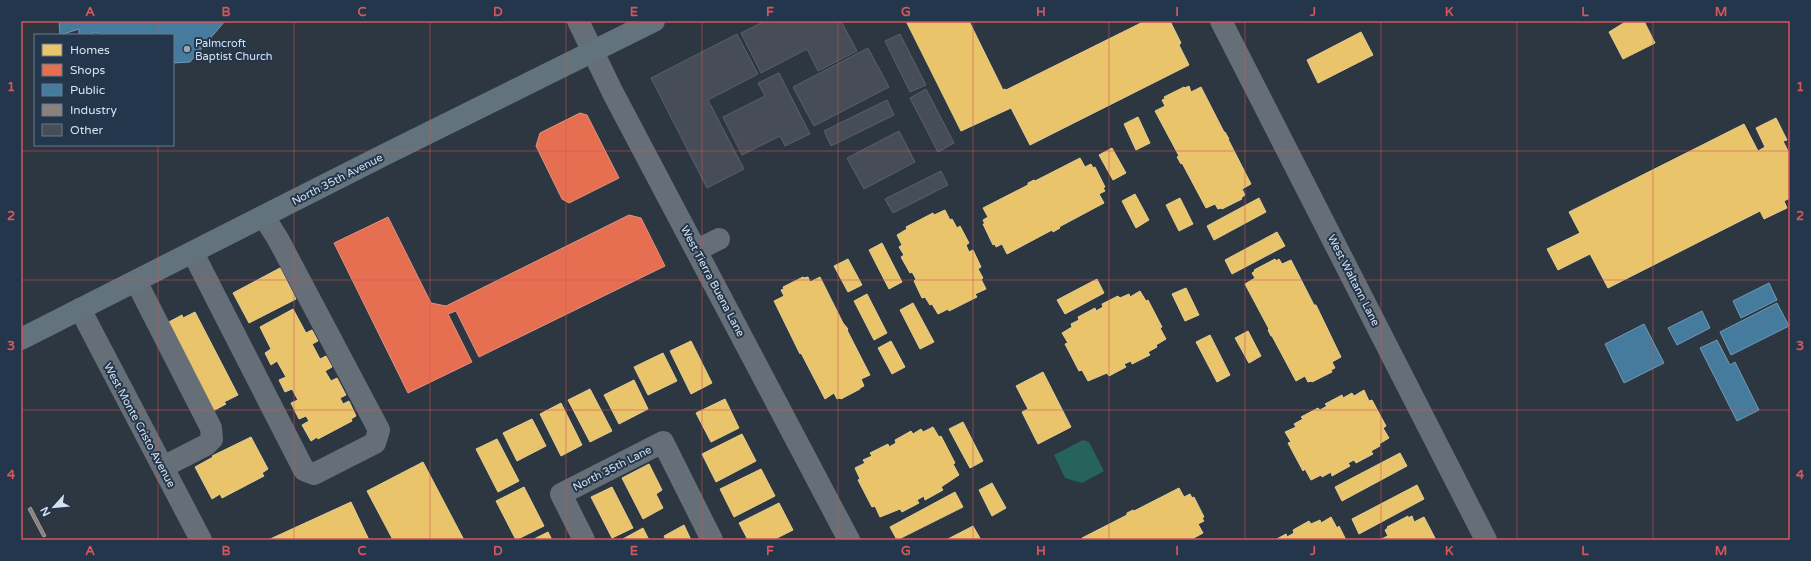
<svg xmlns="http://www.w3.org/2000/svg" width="1811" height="561" font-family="'Varela Round',sans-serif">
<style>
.water{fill:#25635b}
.homes{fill:#e9c46a;stroke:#e3cd92}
.shops{fill:#e76f51;stroke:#e29180}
.public{fill:#457b9d;stroke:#709ab6}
.industry{fill:#8a817c;stroke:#a09e9e}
.building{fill:#474d57;stroke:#5b606b}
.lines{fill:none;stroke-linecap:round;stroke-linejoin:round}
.minor{stroke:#666e78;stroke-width:22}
.major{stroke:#63737e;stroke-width:22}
.grid{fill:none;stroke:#d6565a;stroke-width:1;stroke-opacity:0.55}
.poi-dot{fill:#9aa6b2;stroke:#23364b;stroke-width:1.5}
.labels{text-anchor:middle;stroke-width:4;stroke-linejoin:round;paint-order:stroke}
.poi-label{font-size:11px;fill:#d5e1ef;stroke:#23364b;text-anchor:start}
.street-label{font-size:11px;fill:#d5e1ef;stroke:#23364b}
.neatline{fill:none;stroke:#d6565a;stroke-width:1.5}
.grid-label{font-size:13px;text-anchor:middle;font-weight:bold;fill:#d6565a}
</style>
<rect width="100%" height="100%" fill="#2c3742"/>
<!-- water -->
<path class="water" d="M1083,440L1089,442L1104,471L1082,483L1065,478L1054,455Z"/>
<!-- homes -->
<path class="homes" d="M906,21H969L1003,90L1005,89L1006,90L1145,21H1170L1181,43L1179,45L1189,65L1030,145L1011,108L961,131Z
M1627,21H1644L1655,43L1623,59L1609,32Z
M1361,32L1373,55L1318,83L1307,60Z
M1189,86L1191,92L1201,87L1224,132H1225L1229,139H1228L1251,184L1242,189L1245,195L1241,198L1242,199L1222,209L1221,208L1218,209L1215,204L1206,208L1182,163L1181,164L1177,157L1179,156L1155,111L1165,106L1162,100L1165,99L1164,97L1184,87L1185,88Z
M1138,117L1150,143L1136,150L1124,124Z
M1776,118L1787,140L1783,141L1790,155V198L1784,201L1787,208L1764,219L1760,211L1608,288L1590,254L1558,270L1547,249L1580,233L1569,212L1744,124L1758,151L1765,147L1756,128Z
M1112,148L1126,173L1113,180L1099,155Z
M1080,158L1085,167L1091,164L1093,168L1095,167L1105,187L1103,188L1105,191L1099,194L1104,203L1059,227L1060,228L1053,232L1052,230L1007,254L1002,244L996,247L995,244L993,245L983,224H985L983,220L988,217L983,208L1028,185V183L1034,180L1035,181Z
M1135,194L1149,220L1136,228L1122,201Z
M1180,198L1193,224L1179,231L1166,205Z
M1259,198L1266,212L1214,240L1207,226Z
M945,210L950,220L952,219L957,228L960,226L969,243L966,245L969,252L973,250L981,267L978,269L983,278L981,279L986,289L975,294L977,297L949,311L948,309L938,314L932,304L930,305L925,297L922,298L914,281L916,279L912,272L910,273L901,257L904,255L899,247L902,245L897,235L907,229L906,227L933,213L934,215Z
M1277,232L1285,246L1232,274L1225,260Z
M882,243L902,282L889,289L869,250Z
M848,259L862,285L848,292L834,266Z
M1275,259L1276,261L1279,259L1282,264L1291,260L1314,305H1316L1341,357L1332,362L1335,368L1331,370L1332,372L1312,382L1311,381L1308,382L1305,376L1296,381L1272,336H1271L1268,330L1269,329L1245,284L1255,278L1252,273L1255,271L1254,270Z
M280,268L296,299L249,323L233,293Z
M803,277L804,278L808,277L810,282L820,277L843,323L848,329L847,330L870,375L861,379L864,386L860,388V389L841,399L840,398L837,399L834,393L825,399L801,353L800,354L774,301L784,296L781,290L784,289L783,287Z
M1097,279L1104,293L1065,314L1057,300Z
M1186,288L1199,315L1185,321L1172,294Z
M1140,291L1146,301L1148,300L1162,327L1160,328L1166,339L1156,345L1157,347L1148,352L1150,355L1132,364L1131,361L1124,364L1126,367L1109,376L1107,373L1088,381L1082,370L1079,371L1065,344L1068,343L1062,333L1072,327L1071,324L1079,320L1078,317L1095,308L1096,311L1103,307L1102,304L1118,296L1120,298L1129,294L1130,297Z
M867,294L887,333L874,340L854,301Z
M913,303L934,342L920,349L900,310Z
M293,309L306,333L312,330L318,341L312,344L320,359L326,356L332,367L325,371L331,381L337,378L346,395L340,398L343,404L349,401L356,416L351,419L352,421L318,439L317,437L311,441L302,425L309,421L306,416L299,419L291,403L298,400L292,389L285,392L279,380L286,377L277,361L271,365L265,353L271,349L260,327Z
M195,312L238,395L224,402L226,404L213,411L167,323L182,315L183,318Z
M1248,331L1261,356L1249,363L1235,338Z
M1210,335L1230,375L1217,382L1196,342Z
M691,341L712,383L691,394L670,351Z
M891,341L905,367L892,374L878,348Z
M663,353L677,381L648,395L634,367Z
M1043,372L1071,427L1038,444L1022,412L1028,409L1016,386Z
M634,380L648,409L619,424L604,395Z
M590,389L612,431L590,442L568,400Z
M1364,390L1369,401L1372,400L1386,426L1383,428L1389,438L1379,444L1380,446L1371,451L1373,454L1356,463L1354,460L1348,463L1350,466L1332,476L1331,472L1322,477L1321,475L1311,480L1305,469L1303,471L1288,443L1291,442L1285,432L1296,427L1294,424L1303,419L1301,417L1318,408L1320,410L1327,406L1325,404L1342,395L1343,398L1352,393L1354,396Z
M725,399L739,428L711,442L696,413Z
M561,403L582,445L561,456L540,414Z
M532,419L546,446L517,461L503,433Z
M963,422L983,461L970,468L949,429Z
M933,427L939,437L941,436L955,463L953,464L959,475L941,487L943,490L925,500L924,496L917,500L919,503L902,512L900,509L880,517L875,506L872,507L858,480L860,479L855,468L865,463L863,460L872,456L870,453L888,444L889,447L896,443L895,440L911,431L913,434L921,429L923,432Z
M742,434L756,461L716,482L702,454Z
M251,437L268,469L262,473L264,476L222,498L220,494L212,499L195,467L213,457L212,456Z
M497,439L519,481L498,492L476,449Z
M1400,453L1407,466L1342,501L1335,487Z
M423,462L464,540H393L367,491Z
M649,464L662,490L656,494L663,508L643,519L622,478Z
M761,469L775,496L734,517L720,489Z
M992,483L1006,508L992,516L979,490Z
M1417,485L1424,499L1359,534L1352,519Z
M524,487L544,526L516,540L496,501Z
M612,487L633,528L612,538L591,497Z
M1179,488L1184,497L1190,494L1192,498L1194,497L1204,517L1202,518L1204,521L1198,524L1203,533L1190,540H1083L1082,538L1127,515V513L1133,510L1134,511Z
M955,492L963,507L897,540L890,527Z
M351,502L369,540H268Z
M779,503L793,530L773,540H748L739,523Z
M1408,516V518L1412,516L1414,522L1424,517L1436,540H1379L1388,536L1385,530L1388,528L1387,527Z
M1331,517L1337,528L1339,526L1346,540H1275L1286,534L1287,537L1294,533L1293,530L1309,521L1311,524L1320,520L1321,523Z
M684,525L691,540H666L664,536Z
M973,526L981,540H946Z
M643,528L649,540H621Z
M548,532L552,540H532Z"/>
<!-- shops -->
<path class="shops" d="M580,113L587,115L619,178L569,203L562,199L536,146L540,133Z
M629,215L641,218L665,266L479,357L456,311L448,314L472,362L408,393L334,243L388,217L431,303L446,306Z"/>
<!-- public -->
<path class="public" d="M59,21H225L190,62L173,63V35H100L96,32L89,35H79V29L60,35Z
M1769,283L1777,300L1741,318L1733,301Z
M1777,303L1789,326L1731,355L1720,332Z
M1702,311L1710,328L1677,345L1668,328Z
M1644,324L1664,363L1624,383L1605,344Z
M1717,340L1730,365L1735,362L1759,410L1737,421L1700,348Z"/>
<!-- industry -->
<path class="industry" d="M31,507L46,536L43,537L28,509Z"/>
<!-- building -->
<path class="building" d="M765,21H841L857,51L818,71L807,49L761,73L741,33Z
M737,34L758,74L708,100L744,169L707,188L651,78Z
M900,34L926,85L910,92L885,41Z
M868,48L889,87L814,126L793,87Z
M779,73L810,134L785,146L780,136L742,155L723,117L765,96L758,83Z
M926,89L954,143L938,152L910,98Z
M887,100L894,115L831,146L824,131Z
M899,131L915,162L864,189L847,158Z
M941,171L948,185L893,213L885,199Z"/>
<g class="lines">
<!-- minor -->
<path class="minor" d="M578,21L613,93L849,540
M1221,21L1486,540
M697,250L719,239
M193,253L304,470L314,474L375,443L379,430L278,239L264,217
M136,281L211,428L212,439L206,445L163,467
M80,309L201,540
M584,540L561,494L663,442L712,540"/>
<!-- major -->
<path class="major" d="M21,339L384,155L654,21"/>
</g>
<!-- grid -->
<path class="grid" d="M158,21V35M294,21V540M430,21V540M566,21V540M702,21V540M838,21V540M973,21V540M1109,21V540M1245,21V540M1381,21V540M1517,21V540M1653,21V540M158,145V540M21,151H1790M21,280H1790M21,410H1790"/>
<!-- markers -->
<circle class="poi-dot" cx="187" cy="49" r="4"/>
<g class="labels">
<!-- poi labels -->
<g class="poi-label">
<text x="195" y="47">Palmcroft<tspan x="195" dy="13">Baptist Church</tspan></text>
</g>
<!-- street labels -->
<g class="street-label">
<text transform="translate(337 179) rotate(-27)" y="4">North 35th Avenue</text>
<text transform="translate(1354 280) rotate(63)" y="4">West Waltann Lane</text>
<text transform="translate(713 281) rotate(62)" y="4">West Tierra Buena Lane</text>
<text transform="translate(140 425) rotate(62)" y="4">West Monte Cristo Avenue</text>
<text transform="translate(612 468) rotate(-27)" y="4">North 35th Lane</text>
</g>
</g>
<!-- border -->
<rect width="1811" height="561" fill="none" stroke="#23364b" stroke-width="44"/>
<!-- legend -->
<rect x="34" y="34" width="140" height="112" fill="#23364b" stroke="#6a7a8d"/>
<rect x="42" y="44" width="20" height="12" fill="#e9c46a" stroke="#6a7a8d"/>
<text x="70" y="54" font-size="12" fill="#d5e1ef">Homes</text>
<rect x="42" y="64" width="20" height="12" fill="#e76f51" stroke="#6a7a8d"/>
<text x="70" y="74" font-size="12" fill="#d5e1ef">Shops</text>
<rect x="42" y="84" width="20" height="12" fill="#457b9d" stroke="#6a7a8d"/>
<text x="70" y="94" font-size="12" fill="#d5e1ef">Public</text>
<rect x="42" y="104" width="20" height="12" fill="#8a817c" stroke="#6a7a8d"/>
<text x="70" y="114" font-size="12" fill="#d5e1ef">Industry</text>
<rect x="42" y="124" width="20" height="12" fill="#474d57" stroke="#6a7a8d"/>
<text x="70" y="134" font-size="12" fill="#d5e1ef">Other</text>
<!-- north arrow -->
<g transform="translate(54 507) rotate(243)" stroke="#23364b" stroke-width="3" paint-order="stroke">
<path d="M0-3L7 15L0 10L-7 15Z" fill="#d5e1ef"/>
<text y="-6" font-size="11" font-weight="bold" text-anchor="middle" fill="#d5e1ef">N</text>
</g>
<rect x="22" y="22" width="1767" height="517" class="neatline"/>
<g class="grid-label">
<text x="90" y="16">A</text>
<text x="226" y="16">B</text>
<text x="362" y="16">C</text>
<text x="498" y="16">D</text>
<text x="634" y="16">E</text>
<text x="770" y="16">F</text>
<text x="906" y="16">G</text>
<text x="1041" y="16">H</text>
<text x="1177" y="16">I</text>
<text x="1313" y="16">J</text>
<text x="1449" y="16">K</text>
<text x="1585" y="16">L</text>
<text x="1721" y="16">M</text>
<text x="11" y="91">1</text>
<text x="1800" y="91">1</text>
<text x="11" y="220">2</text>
<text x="1800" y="220">2</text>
<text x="11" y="350">3</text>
<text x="1800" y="350">3</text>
<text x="11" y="479">4</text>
<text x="1800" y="479">4</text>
<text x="90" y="555">A</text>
<text x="226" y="555">B</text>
<text x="362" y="555">C</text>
<text x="498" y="555">D</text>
<text x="634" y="555">E</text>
<text x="770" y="555">F</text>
<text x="906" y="555">G</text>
<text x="1041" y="555">H</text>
<text x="1177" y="555">I</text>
<text x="1313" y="555">J</text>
<text x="1449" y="555">K</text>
<text x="1585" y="555">L</text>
<text x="1721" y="555">M</text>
</g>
</svg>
